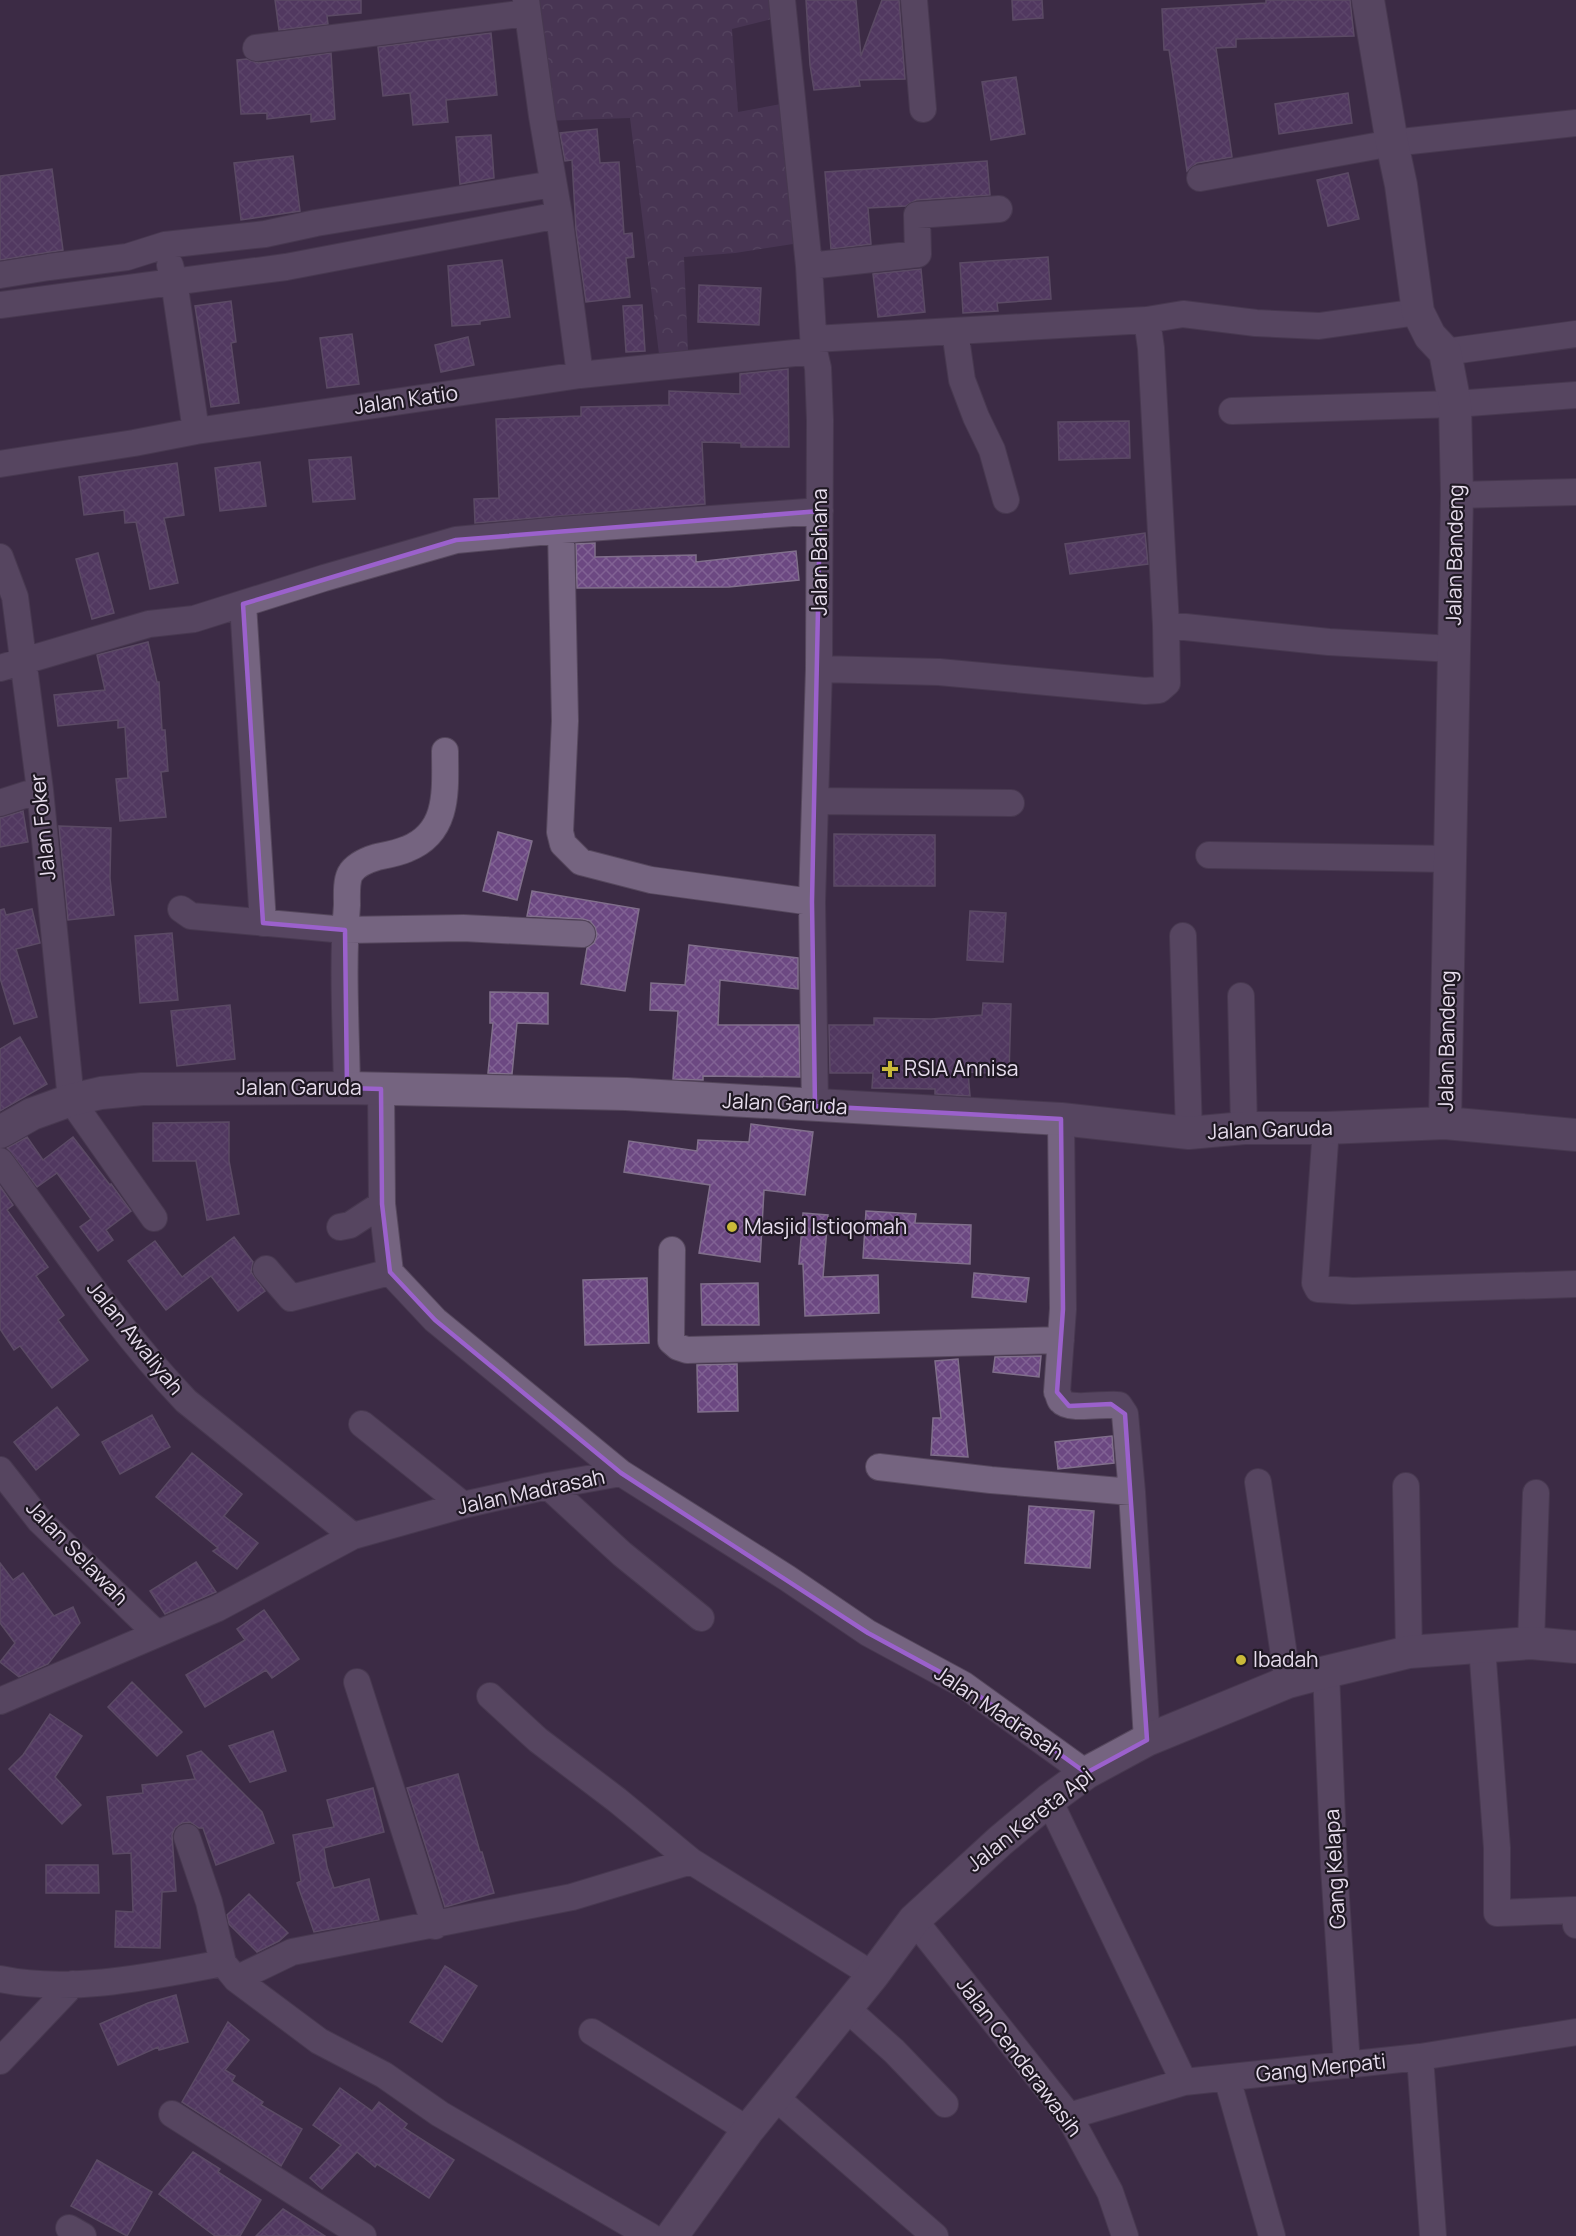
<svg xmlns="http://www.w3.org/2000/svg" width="1576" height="2236" font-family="Manrope,sans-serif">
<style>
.forest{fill:url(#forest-crowns)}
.building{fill:url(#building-cross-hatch);stroke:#806f8b;stroke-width:1.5}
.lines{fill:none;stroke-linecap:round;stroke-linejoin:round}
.minor-casing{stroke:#56485d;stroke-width:28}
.tertiary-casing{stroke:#56485d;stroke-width:34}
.minor{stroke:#756480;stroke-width:26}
.tertiary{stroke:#756480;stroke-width:32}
.marked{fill:none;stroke:#9b61cc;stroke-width:4.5;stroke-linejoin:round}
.poi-dot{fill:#caba39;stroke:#1f1823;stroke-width:2}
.labels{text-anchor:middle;stroke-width:4.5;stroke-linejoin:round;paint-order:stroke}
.street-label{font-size:21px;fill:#e6dcec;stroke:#1f1823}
.poi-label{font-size:21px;fill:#e6dcec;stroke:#1f1823;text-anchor:start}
</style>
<defs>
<pattern id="forest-crowns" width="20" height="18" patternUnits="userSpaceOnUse" patternTransform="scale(1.5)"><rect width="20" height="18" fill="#574265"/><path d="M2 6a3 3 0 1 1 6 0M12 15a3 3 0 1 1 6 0" fill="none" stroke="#6f5d7b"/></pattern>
<pattern id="building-cross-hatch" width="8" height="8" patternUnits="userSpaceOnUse" patternTransform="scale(1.5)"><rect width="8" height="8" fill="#6c4882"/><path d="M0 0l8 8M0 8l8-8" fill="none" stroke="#816294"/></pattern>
</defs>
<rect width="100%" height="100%" fill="#3c2c45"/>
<!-- forest -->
<path class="forest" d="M526,0H770L772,19L732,29L738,112L781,104L793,244L735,253L684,257L688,350L659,354L630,118L543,121Z"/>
<!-- building -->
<path class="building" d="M275,0H361V13L327,16L328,24L279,30Z
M806,0H856L861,56L882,0H899L905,79L859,80L860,86L814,90L810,65Z
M1012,0H1042L1043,18L1013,20Z
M1266,0H1350L1354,36L1236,39V47L1216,48L1232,157L1197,163L1187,171L1169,50H1164L1162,9L1266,3Z
M491,33L497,95L446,100L448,122L413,125L410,93L383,96L378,47Z
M331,53L335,119L311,122V114L267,119V113L241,114L237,60L247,59L258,63Z
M1016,77L1025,134L991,140L982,82Z
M1348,93L1352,123L1279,134L1275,104Z
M597,129L600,163L619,162L624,234L632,233L634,257L626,258L630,297L586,302L576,230L572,160L565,161L560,133Z
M491,135L494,178L460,184L456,137Z
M293,156L300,211L241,220L234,163Z
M987,161L990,195L916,200L906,206L868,208L871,244L831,249L825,172Z
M52,169L63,250L0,260V176Z
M1348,173L1359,219L1328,226L1317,180Z
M1048,257L1051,299L997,303L998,311L963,313L960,263Z
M502,260L510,317L480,321V324L452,326L448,266Z
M921,269L925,312L878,317L873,274Z
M699,285L761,288L759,325L698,322Z
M231,301L236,342L231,343L239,403L211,407L195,306Z
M642,305L645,351L626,352L623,306Z
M352,334L359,384L327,388L320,338Z
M468,337L474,365L441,372L435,345Z
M788,369L789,447H741V443L702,442L705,504L475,523L474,499L499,498L496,419L581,416V407L669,405V391L740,394V374Z
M1129,421L1130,458L1059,460L1058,422Z
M351,457L355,499L313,502L309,460Z
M260,462L266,506L220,511L215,468Z
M177,463L184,515L164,518L178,583L150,589L136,522L125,523L124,510L84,515L79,477Z
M1145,533L1148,564L1070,574L1065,544Z
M595,543V557L696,555V562L796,551L799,580L729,587L577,588L576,544Z
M98,553L114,613L92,619L76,559Z
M148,642L157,682H159L162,730H165L168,771L161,772L166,817L120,821L116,779L128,778L125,727L118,728V720L58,726L54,695L105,690L97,655Z
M23,811L28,842L0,847V818Z
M59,826L111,828L110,878L114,915L68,920Z
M498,832L532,841L517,900L483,891Z
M834,834L935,835V886H834Z
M532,891L639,909L625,991L581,984L587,948L594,943L597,935L595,927L590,921L583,919L527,916Z
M4,909L6,915L32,909L40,943L16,949L37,1017L14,1024L0,978V910Z
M970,911L1006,913L1003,962L967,960Z
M172,933L178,1000L140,1003L135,936Z
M689,945L798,958V989L720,980L718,1025H799L800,1077L703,1076V1080L673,1079L678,1011L650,1010L651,983L685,985Z
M490,992L548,993V1024L517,1023L512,1074L488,1073L493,1023H490Z
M983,1003L1011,1004L1009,1074L968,1072L970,1096L935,1094V1089L872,1088L873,1073H830L829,1025H874V1018L931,1019L982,1015Z
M230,1005L235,1059L177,1066L171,1011Z
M20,1037L47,1084L0,1111V1049Z
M229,1122V1161L239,1214L207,1220L196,1161H153V1123Z
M751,1124L813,1132L805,1195L764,1190L760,1262L699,1253L710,1185L624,1172L629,1141L697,1151L698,1140L749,1142Z
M27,1137L43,1160L73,1137L110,1185L111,1184L131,1211L106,1230L113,1240L98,1251L80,1227L91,1219L57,1173L37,1187L7,1148Z
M0,1186L13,1205L7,1210L48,1267L36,1276L64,1315L58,1320L88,1360L52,1388L20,1346L14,1350L0,1329Z
M866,1211L916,1214L915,1223L971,1225L970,1264L863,1258Z
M803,1213L828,1215L823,1277L878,1275L879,1313L805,1316L803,1264H799Z
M234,1237L253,1262L251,1272L265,1291L238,1311L211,1276L166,1310L128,1261L155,1241L182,1277Z
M974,1273L1029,1278L1026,1302L972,1297Z
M647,1278L649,1343L585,1345L583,1280Z
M758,1283L759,1325H702L701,1284Z
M1041,1356L1039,1377L993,1372L995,1357Z
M958,1359L968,1457L931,1455L933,1418H941L935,1361Z
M737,1364L738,1411L698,1412L697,1365Z
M57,1407L79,1435L36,1470L14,1442Z
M152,1415L170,1447L120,1474L102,1442Z
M1112,1436L1114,1463L1058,1469L1055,1442Z
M192,1453L242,1494L224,1516L258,1543L237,1569L213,1551L218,1548L156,1497Z
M1029,1506L1094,1511L1090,1568L1025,1563Z
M196,1562L216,1592L165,1614L150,1591Z
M0,1563L13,1580L23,1573L54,1616L73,1607L80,1623L48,1664L19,1677L0,1662L15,1643L0,1623Z
M264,1610L299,1659L272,1678L266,1670L205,1707L186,1675L245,1640L237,1629Z
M132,1682L182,1732L157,1756L108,1707Z
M50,1714L82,1736L55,1777L81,1805L62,1824L9,1769L23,1755Z
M273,1731L286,1771L250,1782L229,1746Z
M201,1751L262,1812L274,1843L216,1865L203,1828H199L190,1822L182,1823L175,1828L172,1835L176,1891L162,1892L160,1948L115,1947L116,1911L133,1912L131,1853L113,1854L107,1797L143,1793L142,1785L195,1779L187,1756Z
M458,1774L480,1852H482L494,1893L445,1907L407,1788Z
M373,1788L384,1832L324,1848L327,1867L334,1888L369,1879L379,1920L314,1932L297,1883L301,1881L293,1835L334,1827L327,1800Z
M46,1865H98L99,1893H46Z
M249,1894L288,1933L279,1941L257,1952L229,1924L227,1915Z
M445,1966L477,1986L442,2042L410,2022Z
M176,1995L188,2042L159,2050L158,2047L118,2065L100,2024L148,2003Z
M228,2022L249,2040L225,2070L235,2076L232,2081L263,2102L261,2105L302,2129L281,2166L182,2102Z
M340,2088L372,2111L379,2102L407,2124L404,2128L454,2160L429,2198L377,2164L375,2167L357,2152L322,2189L310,2178L341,2145L313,2125Z
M193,2152L220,2169L218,2172L261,2200L240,2236H215L159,2194Z
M97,2160L152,2192L127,2236L71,2206Z
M283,2209L325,2236H256Z"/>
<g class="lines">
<!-- minor casing -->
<g class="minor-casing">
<path id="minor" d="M526,0L542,116L559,215L580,375
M782,0L809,266L814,351L818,368L820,420L819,669L812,902L815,1106
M914,0L923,109
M256,48L527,13
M1200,178L1392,143L1576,123
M170,265L174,281L196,431
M809,266L918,254L917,215L999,209
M0,275L49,267L127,257L165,245L265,234L316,223L553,184
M0,305L286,267L559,215
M955,331L962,380L976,417L992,450L1006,500
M814,339L1147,320L1183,314L1256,323L1319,326L1418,312
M1445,352L1576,334
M1232,411L1455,404L1576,395
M0,464L134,443L196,431L580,375L814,351
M1457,495L1576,492
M561,530L565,721L560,832L563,844L581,862L651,880L812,902
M0,557L15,597L40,790L71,1100L154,1218
M243,604L263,923
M1166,625L1329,642L1453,649
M0,668L149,624L194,619L324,578L456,540L561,530L820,511
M819,669L939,672L1145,691L1159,690L1167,683L1166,625L1151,348L1147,320
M815,801L1011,803
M0,803L40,790
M1209,855L1450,859
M181,909L191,916L345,930L463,928L582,934
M1183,936L1189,1133
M1241,996L1244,1128
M347,1088C346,1027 342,966 347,905C347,896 346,882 350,874C355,865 367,860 377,857C387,855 398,853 407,849C450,832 445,789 445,751
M381,1089L382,1204L390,1272L435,1320L621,1473
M1061,1119L1063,1309L1057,1392C1059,1395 1059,1399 1061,1401C1069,1411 1106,1403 1119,1405L1125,1414L1132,1492L1147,1740
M1326,1128L1315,1283L1318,1289L1353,1291L1576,1284
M0,1161C60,1242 116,1328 186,1401L353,1536
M340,1227L350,1225L382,1204
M672,1250L671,1341L678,1347L687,1350L1061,1340
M266,1269L291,1298L390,1272
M362,1424L463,1505
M879,1467L991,1480L1132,1492
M0,1470L40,1521L157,1634
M1258,1482L1288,1682
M548,1486L622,1554L701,1618
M1406,1486L1409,1652
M1531,1643L1536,1493
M1482,1647L1497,1848V1913L1575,1910L1576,1925
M1326,1672L1334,1867L1347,2065
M357,1682L435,1926
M490,1696L538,1740L617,1800L691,1861L873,1975
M0,1701L218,1608L353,1536L463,1505L548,1486L621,1473L787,1578L868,1633L964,1685L1086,1773
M1049,1800L1184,2082
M187,1837L209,1902L223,1963L236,1979L319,2041L384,2075L440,2114L650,2236
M914,1920L1069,2116L1110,2192L1125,2236
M0,1979C71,1994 153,1976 223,1963
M236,1979L292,1952L572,1897L691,1861
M846,2008L894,2051L945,2104
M592,2032L748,2130
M1420,2057L1433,2236
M0,2061L73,1984
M1227,2078L1272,2236
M775,2097L935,2236
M172,2114L363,2236
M1069,2116L1184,2082L1420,2057L1576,2032
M69,2228L83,2236"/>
</g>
<!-- tertiary casing -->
<g class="tertiary-casing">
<path id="tertiary" d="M1368,0L1392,143L1401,185L1418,312L1430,336L1445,352L1455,404L1457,495L1445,1123
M0,1132L32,1114L71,1100L101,1093L142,1089L347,1088L626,1094L1061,1119L1189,1133L1244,1128H1326L1445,1123L1576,1135
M672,2236L748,2130L873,1975L914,1920L1000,1841L1049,1800L1086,1773L1147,1740L1288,1682L1326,1672L1409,1652L1531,1643L1576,1647"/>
</g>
<!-- minor -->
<use href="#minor" class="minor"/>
<!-- tertiary -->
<use href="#tertiary" class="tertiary"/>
</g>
<!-- marked area -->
<path d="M0 0H1576V2236H0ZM820,511L812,902L815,1106L1061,1119L1063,1309L1057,1392L1069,1406L1111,1404L1125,1414L1147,1740L1086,1773L964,1685L868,1633L621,1473L435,1320L390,1272L382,1204L381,1089L347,1088L345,930L263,923L243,604L456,540Z" fill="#3c2c45" fill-opacity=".55" fill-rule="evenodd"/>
<path class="marked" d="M820,511L812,902L815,1106L1061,1119L1063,1309L1057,1392L1069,1406L1111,1404L1125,1414L1147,1740L1086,1773L964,1685L868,1633L621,1473L435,1320L390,1272L382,1204L381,1089L347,1088L345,930L263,923L243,604L456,540Z"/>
<!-- markers -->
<g class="poi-dot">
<path d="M887 1060h6v6h6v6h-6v6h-6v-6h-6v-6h6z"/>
<circle cx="732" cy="1227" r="6"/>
<circle cx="1241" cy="1660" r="6"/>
</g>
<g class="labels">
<!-- street labels -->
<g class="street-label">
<text transform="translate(406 400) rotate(-8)" y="7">Jalan Katio</text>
<text transform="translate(820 552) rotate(-90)" y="7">Jalan Bahana</text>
<text transform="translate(1455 555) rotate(-89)" y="7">Jalan Bandeng</text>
<text transform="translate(43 827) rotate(-96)" y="7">Jalan Foker</text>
<text transform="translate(1447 1041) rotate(-89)" y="7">Jalan Bandeng</text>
<text x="299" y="1095">Jalan Garuda</text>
<text transform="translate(785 1104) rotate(3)" y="7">Jalan Garuda</text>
<text transform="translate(1270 1130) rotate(-2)" y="7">Jalan Garuda</text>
<text transform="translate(135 1338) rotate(51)" y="7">Jalan Awaliyah</text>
<text transform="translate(531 1492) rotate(-12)" y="7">Jalan Madrasah</text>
<text transform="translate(77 1553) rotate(46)" y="7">Jalan Selawah</text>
<text transform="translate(999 1713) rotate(34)" y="7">Jalan Madrasah</text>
<text transform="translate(1030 1820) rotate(-38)" y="7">Jalan Kereta Api</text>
<text transform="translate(1335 1869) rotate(-93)" y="7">Gang Kelapa</text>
<text transform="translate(1019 2057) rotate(53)" y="7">Jalan Cenderawasih</text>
<text transform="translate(1321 2068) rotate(-6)" y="7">Gang Merpati</text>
</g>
<!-- poi labels -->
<g class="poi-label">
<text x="904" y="1076">RSIA Annisa</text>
<text x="744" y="1234">Masjid Istiqomah</text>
<text x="1253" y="1667">Ibadah</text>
</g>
</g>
</svg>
